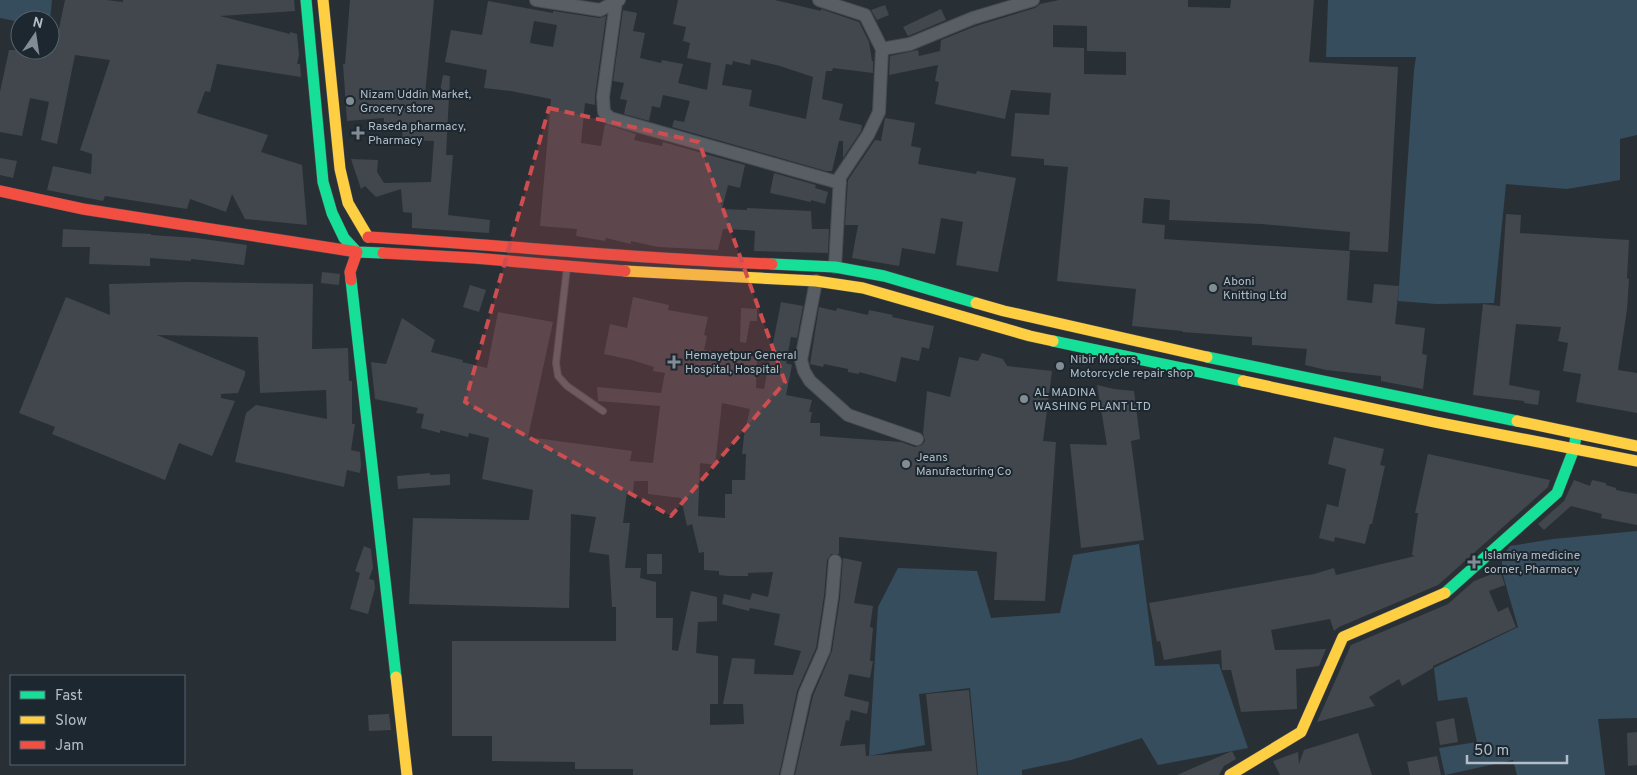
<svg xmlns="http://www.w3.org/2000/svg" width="1637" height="775" font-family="Overpass,sans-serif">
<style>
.water{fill:#364d5d}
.building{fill:#41474c;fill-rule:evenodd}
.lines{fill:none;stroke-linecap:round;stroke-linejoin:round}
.lane-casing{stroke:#474c50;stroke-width:8}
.street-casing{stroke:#474c50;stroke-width:14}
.fast-casing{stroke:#474c50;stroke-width:12}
.slow-casing{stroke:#474c50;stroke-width:12}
.jam-casing{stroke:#474c50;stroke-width:12}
.lane{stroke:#585e63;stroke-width:6}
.street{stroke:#585e63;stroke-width:12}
.fast{stroke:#16e098;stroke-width:11}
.slow{stroke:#ffcf43;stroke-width:11}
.jam{stroke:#f24e42;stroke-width:11}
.marked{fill:#cd4d50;fill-opacity:0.2;stroke:#cd4d50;stroke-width:4;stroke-dasharray:10 6;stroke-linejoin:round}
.poi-dot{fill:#828c94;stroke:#1c2730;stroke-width:2}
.labels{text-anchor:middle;stroke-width:4;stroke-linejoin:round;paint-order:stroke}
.poi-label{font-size:12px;fill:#b2bdc7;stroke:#1c2730;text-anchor:start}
</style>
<rect width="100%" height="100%" fill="#293035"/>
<!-- water -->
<path class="water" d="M0,0H52L50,20H20V22L0,18Z
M1328,0H1637V135L1620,139V180L1567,189L1506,184L1494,303L1436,304L1398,301L1414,70L1416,57H1326Z
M1637,531V718L1598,719L1605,775H1517L1513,760L1445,775L1439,748L1477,742L1467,697L1438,701L1434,668L1518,627L1502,572V557L1510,546L1553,539Z
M1139,544L1155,666L1219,664L1248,748L1158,765L1142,738L1071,760L1022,770V775H978L970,688L919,694L925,745L869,756L878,607L898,568L977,571L991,618L1060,613L1073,555Z"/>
<!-- building -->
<path class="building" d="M65,0H106L123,2V0H294L295,11L220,16L290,34V32L297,34L299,55L297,64H300L301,77L217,64L210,92L205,91L197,113L268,135L261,152L302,165L307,225L245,219L232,194L226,212L190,199L187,209L105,196L103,201L47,190L53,166L91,174L92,154L80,150L110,60L75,55L57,144L41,140L49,102L30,98L22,136L0,132V92L9,50H50V32L58,33Z
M350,0H434L425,95L439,97L443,75L450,76L446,155H453L448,215L490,220L489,233L412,228V213L403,212L401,189L376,197L365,186L361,189L351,159L378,160L377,172L384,183L431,182L434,141L402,140L403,124H384V118L347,121L343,64H345Z
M678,0H775L821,11V9L859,22L869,42L872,61H873V73L833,68L832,71H826L822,99L843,104L839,120L862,125L861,131L843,158V141H839L832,171H826L672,127L674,120L684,122L690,101L663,95L660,108L652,106L649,121L624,114L627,100L620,99L624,83L613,81L623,10L637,13L633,31L645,33L640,58L661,63L662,60L683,64L678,83L707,90L711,63L687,58L690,43L683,41L686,27L673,24ZM751,59L780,66L813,77L806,119L749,106L752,90L722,85L726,64L732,65L733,61L750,65Z
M1059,0H1188V7L1230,8L1231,0H1314L1309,62L1398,67L1388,252L1349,250L1350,232L1261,224L1169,220L1170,200L1144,198L1142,223L1165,225L1164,239L1350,251L1347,300L1372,303L1374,284L1399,286L1395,324L1425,328L1422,354L1427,355L1423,389L1381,381V376L1326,370L1305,365L1307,349L1252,345V337L1182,332V331L1132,326L1136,289L1057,281L1068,167L1044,165V159L1011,156L1015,113L1049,115L1051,93L1011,90L1005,119L935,104L939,82L935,81L938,65L889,75L890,56L918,50L919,56L940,51L941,40L976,26L1035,8L1040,4ZM1053,25L1087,26V51L1126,52V75L1084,74V48L1053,47Z
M488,1L553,13V11L599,18L606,16L595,96V105L585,103L581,143L601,146L605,124L636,134L634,140L662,146L663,142L745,165L740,188L728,185L722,209L747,210V208L811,211L812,229H829L828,253L754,251L755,231L746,230L723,229L718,250L658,247L631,241V244L606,238L605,241L576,236L577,229L540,226L551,99L511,91L484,88L487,70L445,62L451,30L482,35ZM534,21L557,25L553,47L530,43Z
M885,5L889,15L877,20L871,10Z
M941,9L946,20L908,36L903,27Z
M885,118L915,123L911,146L921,148L918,164L976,174L977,171L1016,178L998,272L956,265L963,222L941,218L935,254L902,248L899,266L852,258L858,225H845L848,180L875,140L881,141Z
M0,158L17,161L13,178L0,175Z
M774,173L816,185L815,188L828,192L825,204L811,200V202L770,193Z
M1506,214L1521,215L1520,233L1629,240L1627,278L1629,279L1627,309L1618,370L1637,373V413L1576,402L1581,374L1563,371L1568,343L1558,341L1561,327L1516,324L1509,385L1540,391L1538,405L1524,403V401L1473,395L1483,304L1500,306Z
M63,229L151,234V235L196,238L247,245L244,265L191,259V261L150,258V266L89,264L90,247H62Z
M322,272L340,274L339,285L321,283Z
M186,282L313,284L312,349L348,348L349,381H352V424H355L351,450L360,452L361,465L360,473L347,470L344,487L235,462L246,413L256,405L327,419L326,390L260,393L258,337L157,335L245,371V375L238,393L221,394V398L235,401L212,456L179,443L165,480L52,434L55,427L19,413L66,297L110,315L109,284Z
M470,285L486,290L479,312L463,307Z
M633,297L669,305L668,310L708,317L704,335L707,336L704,350L732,356L735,352L757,357L756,388L764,389L781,302L803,306L797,338L791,337L786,363L792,365L786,395L812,400L809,412H812L810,423H820V436L901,442L915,447L922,445L925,441L923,433L927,391L950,397L959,357L978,361L982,353L1003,359L1007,366L1052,371L1043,441L1056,442L1045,601L994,600L997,552L839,537V554H831L827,560L824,596L816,648L797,691L779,775H633V769H575V762L492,761V736H452V641H616V607H612L609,555L589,552L596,517L571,514L569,608L409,604L413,518L529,520L533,490L482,479L489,438L469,433L468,437L440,430V433L421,428L424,414L416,413L418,408L375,399L371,362L386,364L402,318L435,340L431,352L463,360L462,362L487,368L498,312L553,322L528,437L632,451L630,461L653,463L660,406L598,401L597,387L661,393L665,373L653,371L654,367L632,360L604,354L610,324L627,328ZM722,403L750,409L744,436L742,454H746L745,480H732V494H725V518L698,516L700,463L715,465ZM634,481H648V494L681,498L687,526L692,524L699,553L704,552V570L719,571V575L728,576H748V573L773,572L768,597L752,593L750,600L724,594L722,604L749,611L750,608L780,614L774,645L801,651L793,675L754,674L755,659L732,658L723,704H743L744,724L710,725V704H718V656L696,653L698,622L717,621V597L691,591L678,651L672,650L673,618H656V582L640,578L641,568H625L630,523H623L627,491L633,492Z
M819,307L836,311L837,308L868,315L869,310L893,315L892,317L934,326L929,349L922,347L919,361L901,357L896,382L859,372V374L848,372V369L824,364L823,367L810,364Z
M741,308L757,309V321H750L746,343L740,342Z
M1097,385L1114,389L1134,391L1140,439L1131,441L1144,540L1081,548L1070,444L1107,445Z
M1334,437L1384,449L1380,465L1385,466L1372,524H1370L1365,544L1335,537L1334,542L1319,538L1327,504L1338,507L1346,469L1328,464Z
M1428,454L1550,480L1548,487L1438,585L1339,627L1334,631L1330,619L1271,630L1275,650L1326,649L1319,666L1296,669L1297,709L1241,712L1231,670H1222L1221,650L1164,660L1160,641L1157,642L1149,603L1314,574L1334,568L1336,575L1415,556L1412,555L1418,513H1415Z
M430,473V475L450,474V485L398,489L397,476Z
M1574,480L1590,486L1592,480L1606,483V485L1616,488V490L1637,494V525L1601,518L1602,514L1571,506L1544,530L1538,524L1564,501Z
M364,546L371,549L373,568L369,579L374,580L375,588L368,614L350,609L360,573L355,571Z
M647,554H662V574H647Z
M843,558L862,562L854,603L873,606L870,627L873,628L870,661H873L870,678L849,674L844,696L869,702L867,714L851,710L849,721L846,720L840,746L865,744L866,756L932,751L926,694L969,690L977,775H795L813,696L832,651L840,598Z
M1500,571L1505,585L1489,591L1498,612L1508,607L1516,627L1433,666V668L1402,686L1399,679L1369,697L1375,706L1317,722L1351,645L1448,604L1474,581Z
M389,714L391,730L369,731L368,715Z
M1454,718L1458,742L1440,745L1436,722Z
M1637,732V765L1628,766L1627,733Z
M1358,733L1372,775H1280L1273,761L1298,752L1299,764L1304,750Z
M1232,751L1236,759L1224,766L1219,775H1177Z
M1437,756L1441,775H1410L1407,762Z"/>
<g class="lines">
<!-- lane casing -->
<g class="lane-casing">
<path id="lane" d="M567,267L556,363L558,376L567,386L603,411"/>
</g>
<!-- street casing -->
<g class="street-casing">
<path id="street" d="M536,0L600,10L619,0
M819,0L865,15L882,49L910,44L973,18L1033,0
M616,2L603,97L604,112L610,118L840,183
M835,267L840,177L868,135L879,112L882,49
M816,281L801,360L804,371L810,381L848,415L917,439
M787,775L805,693L824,650L832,597L835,561"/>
</g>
<!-- fast casing -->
<g class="fast-casing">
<path id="fast" d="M306,0L323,182L332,213L344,238L357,252L383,253
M772,264L835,267L884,276L976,303
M351,280L396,677
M1053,341L1243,381
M1207,357L1517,421
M1445,593L1557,493L1574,449L1576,435"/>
</g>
<!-- slow casing -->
<g class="slow-casing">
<path id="slow" d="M323,0L340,169L348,203L368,237
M625,271L816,281L863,288L1030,336L1053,341
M976,303L1004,311L1207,357
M1243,381L1435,422L1637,461
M1517,421L1637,446
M396,677L407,775
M1230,775L1301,732L1343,637L1445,593"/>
</g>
<!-- jam casing -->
<g class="jam-casing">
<path id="jam" d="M0,191L83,209L357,252L350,272L351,280
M368,237C503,245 637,259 772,264
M383,253L474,258L625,271"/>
</g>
<!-- lane -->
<use href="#lane" class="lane"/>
<!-- street -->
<use href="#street" class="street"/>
<!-- fast -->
<use href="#fast" class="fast"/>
<!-- slow -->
<use href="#slow" class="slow"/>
<!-- jam -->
<use href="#jam" class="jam"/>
</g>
<!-- marked area -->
<path class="marked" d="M549,108L699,142L785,382L671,516L465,402Z"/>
<!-- markers -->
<g class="poi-dot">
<circle cx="350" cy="101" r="5"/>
<path d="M355.5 125.5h5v5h5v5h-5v5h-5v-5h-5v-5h5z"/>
<circle cx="1213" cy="288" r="5"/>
<path d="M671.5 354.5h5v5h5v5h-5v5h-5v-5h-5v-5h5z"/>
<circle cx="1060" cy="366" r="5"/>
<circle cx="1024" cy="399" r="5"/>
<circle cx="906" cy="464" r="5"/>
<path d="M1471.5 554.5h5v5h5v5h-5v5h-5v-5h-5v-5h5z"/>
</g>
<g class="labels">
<!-- poi labels -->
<g class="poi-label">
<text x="360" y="98">Nizam Uddin Market,<tspan x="360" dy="14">Grocery store</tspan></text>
<text x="368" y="130">Raseda pharmacy,<tspan x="368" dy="14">Pharmacy</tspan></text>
<text x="1223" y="285">Aboni<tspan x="1223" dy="14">Knitting Ltd</tspan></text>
<text x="685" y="359">Hemayetpur General<tspan x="685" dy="14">Hospital, Hospital</tspan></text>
<text x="1070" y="363">Nibir Motors,<tspan x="1070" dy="14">Motorcycle repair shop</tspan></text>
<text x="1034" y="396">AL MADINA<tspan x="1034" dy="14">WASHING PLANT LTD</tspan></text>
<text x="916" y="461">Jeans<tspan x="916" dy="14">Manufacturing Co</tspan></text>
<text x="1484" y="559">Islamiya medicine<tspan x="1484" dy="14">corner, Pharmacy</tspan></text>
</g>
</g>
<!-- legend -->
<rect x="10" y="675" width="175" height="90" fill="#1c2730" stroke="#58636c"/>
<rect x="20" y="691" width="25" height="8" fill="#16e098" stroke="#58636c"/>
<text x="55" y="700" font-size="15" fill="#b2bdc7">Fast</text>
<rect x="20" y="716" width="25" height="8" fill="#ffcf43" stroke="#58636c"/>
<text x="55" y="725" font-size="15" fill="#b2bdc7">Slow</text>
<rect x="20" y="741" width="25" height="8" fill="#f24e42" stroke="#58636c"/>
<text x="55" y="750" font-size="15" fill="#b2bdc7">Jam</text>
<!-- north arrow -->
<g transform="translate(35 35) rotate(13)"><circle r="24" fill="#1c2730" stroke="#58636c"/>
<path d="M0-4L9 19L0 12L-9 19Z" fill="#828c94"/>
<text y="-8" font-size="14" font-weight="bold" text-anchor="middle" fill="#b2bdc7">N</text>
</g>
<!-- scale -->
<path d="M1467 755v8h100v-8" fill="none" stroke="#b2bdc7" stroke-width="2.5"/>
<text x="1474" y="755" font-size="15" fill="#b2bdc7" stroke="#1c2730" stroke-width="4" paint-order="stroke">50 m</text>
</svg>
